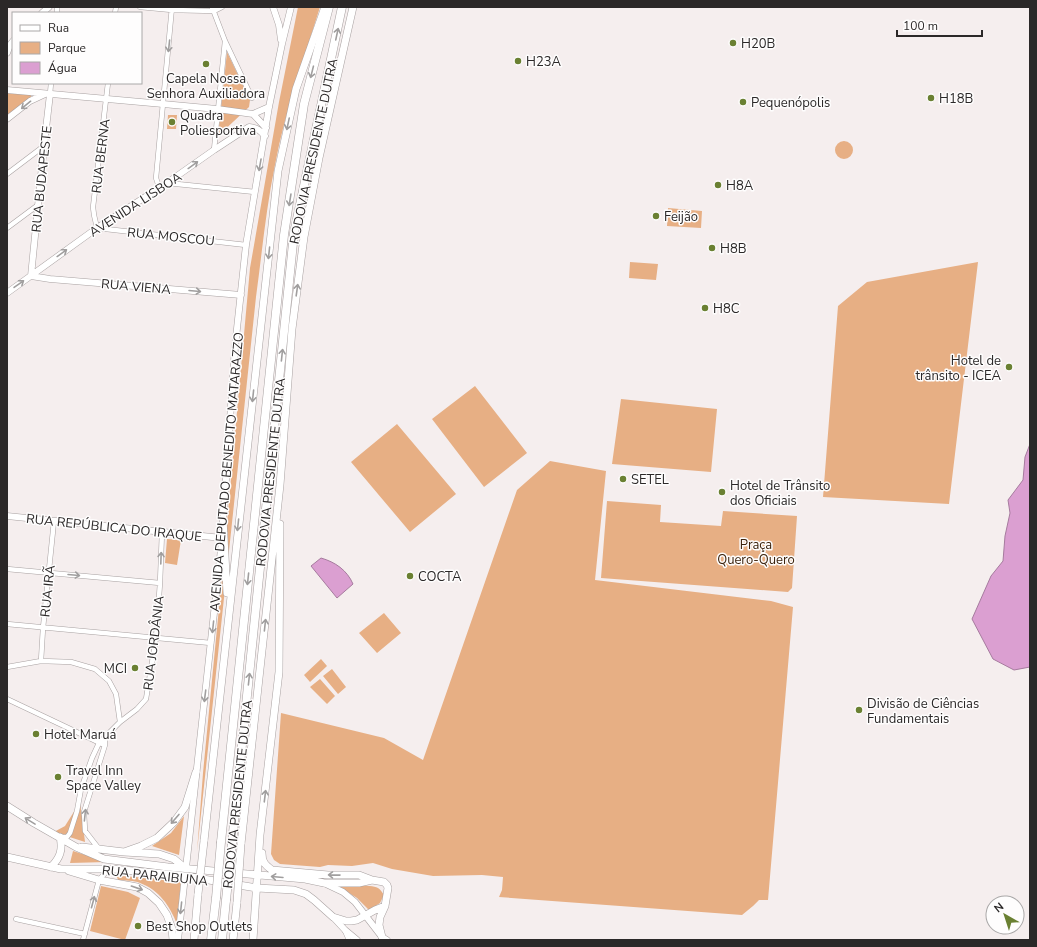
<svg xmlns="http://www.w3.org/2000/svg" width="1037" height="947" font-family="'Nunito Sans',sans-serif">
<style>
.green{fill:#e7af84}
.water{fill:#db9fd1;stroke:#a67b9e}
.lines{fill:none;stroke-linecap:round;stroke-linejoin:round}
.street-casing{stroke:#a8a1a1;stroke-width:5.5}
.secondary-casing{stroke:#a8a1a1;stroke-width:7}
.primary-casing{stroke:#a8a1a1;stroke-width:8}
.highway-casing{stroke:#a8a1a1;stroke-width:9}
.street{stroke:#fff;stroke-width:4.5}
.secondary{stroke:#fff;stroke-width:6}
.primary{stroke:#fff;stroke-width:7}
.highway{stroke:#fff;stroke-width:8}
.primary-bridge-casing{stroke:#a8a1a1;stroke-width:8;stroke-linecap:butt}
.highway-bridge-casing{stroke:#a8a1a1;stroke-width:9;stroke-linecap:butt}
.primary-bridge{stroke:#fff;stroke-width:7}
.highway-bridge{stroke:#fff;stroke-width:8}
.oneway{stroke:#a09e9e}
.poi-dot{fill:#6a8032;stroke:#fefdfd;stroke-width:1.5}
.labels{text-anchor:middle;stroke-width:3;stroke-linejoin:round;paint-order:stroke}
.poi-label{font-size:13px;fill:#2b2828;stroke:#fefdfd;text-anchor:start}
.street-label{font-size:13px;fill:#2b2828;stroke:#fefdfd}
.park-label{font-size:13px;fill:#3d240e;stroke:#fefdfd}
</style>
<rect width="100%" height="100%" fill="#f5eeee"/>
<!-- green -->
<path class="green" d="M298,7H320C304,59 285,111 275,165C266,208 262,253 256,297L197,852L203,773L224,556L250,268L279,102Z
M227,52L250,100L249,107L218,136Z
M7,92L31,94V97L18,110L7,118Z
M168,115H177L176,129H167Z
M835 150a9 9 0 1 1 18 0a9 9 0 1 1-18 0Z
M668,208L702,211L701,228L667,226Z
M630,262L658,264L656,280L629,278Z
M978,262L949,504L823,497L838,306L867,282Z
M475,386L527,453L484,487L432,419Z
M621,399L717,409L711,472L612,464Z
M397,424L456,494L410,532L351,462Z
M550,461L606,471L595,580L771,601L793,607L768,900H759L753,906L742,915L499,897L502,890L503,877L482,875L433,876L392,869L373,863L352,866L328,865L320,867L280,864L274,860L271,854L281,713L384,738L423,760L517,490Z
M607,501L661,505L660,522L721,526L723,511L797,516L792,588L788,592L601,578Z
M167,539L181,540L177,565L165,563Z
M384,613L401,633L377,653L359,633Z
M321,659L327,666L310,682L304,675Z
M332,669L346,687L338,694L323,676Z
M320,679L335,696L327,704L310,687Z
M80,802L85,842L54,832L65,826Z
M184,816L179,855L152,846L171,833Z
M73,851L107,862L70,863Z
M120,876L181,880L177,924C170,906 159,890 140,883C134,880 125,881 118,880L117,877Z
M101,886L128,892L140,898L125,940L90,931Z
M338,886C347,886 370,884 378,888C381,890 382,892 384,895L380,903L369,910L357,898Z"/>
<!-- water -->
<path class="water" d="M1030,444V667L1014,670L993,659L972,619L991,576L1003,561L1005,536L1010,513L1008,500L1023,480L1025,457Z
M321,558C335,562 347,570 353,584L337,598L311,566Z"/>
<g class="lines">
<!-- street casing -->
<g class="street-casing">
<path id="street" d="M140,7L172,10L214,11L222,7
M212,7L225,41L252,98
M57,13V7
M115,13L116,7
M108,83L93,207L94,215L97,228L246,245
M50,94L51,83
M214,150L225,41
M7,174L44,146
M167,183L255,192
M163,186L158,184L156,178L172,7
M7,228L38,205
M7,569L160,583
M7,624L211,643
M41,661L43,628L54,521
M7,667L41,661L71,662L95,669L109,681L116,694L120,722
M7,699L102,744
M61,837H67L70,833L77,811L81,789L92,758L99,743L120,722L137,709L146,699L156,638L160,583L162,532
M99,849L85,831L84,812L105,745V737
M16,919L85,934
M345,931L349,940
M83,940L99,880L106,872L111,870"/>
</g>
<!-- secondary casing -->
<g class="secondary-casing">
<path id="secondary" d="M273,7L279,25L281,40
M42,13L49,7
M7,53L10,45L13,41
M7,90L163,104L217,109L253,114L269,107
M253,114L266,128
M7,119L30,101L45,94
M31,276L50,279L241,295
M31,276L44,146L50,94
M7,293L97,228L167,183L214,150L249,127C257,128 260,130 265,136
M7,516L222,538
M223,523L235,347L246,245L269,107L282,44L291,7
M186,868L222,540
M324,883L343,892L355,902L382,937L387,940
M333,917L345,930L357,940
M178,940L185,876"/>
</g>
<!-- primary casing -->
<g class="primary-casing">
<path id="primary" d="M223,519L227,593
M7,806L34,823L76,847L104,859L168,867L305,879L324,883H359L372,880L384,882L387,885L388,888L385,906L375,910L357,920L351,921H346L333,917L314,900L306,894L294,890L257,888L185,876L113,869H61L7,857
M204,841L278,171L296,89L325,7
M241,844L280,485L292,329L304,237L319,158L353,7
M82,847L124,852L159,854L174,859L185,868
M124,852L141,846L157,838L174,822L185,807L196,772
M262,853C262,862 265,865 272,870L328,875H359L372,880
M51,867C60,858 63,850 60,837
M69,871L99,880L137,887L148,893L159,903L167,915L172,929L173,940
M382,937L379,925L380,917L385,906
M194,940L198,894
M233,940L237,902
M253,940L260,835L279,672L280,524"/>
</g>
<!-- highway casing -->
<g class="highway-casing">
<path id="highway" d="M221,842L284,235L304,104L329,7
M232,843L294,233L342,7
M211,940L216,898
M222,940L226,900"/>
</g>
<!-- street -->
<use href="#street" class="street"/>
<!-- secondary -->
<use href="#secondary" class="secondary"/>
<!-- primary -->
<use href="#primary" class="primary"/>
<!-- highway -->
<use href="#highway" class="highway"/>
<!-- primary-bridge casing -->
<g class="primary-bridge-casing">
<path id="primary-bridge" d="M198,894L204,841
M237,902L241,844"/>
</g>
<!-- highway-bridge casing -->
<g class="highway-bridge-casing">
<path id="highway-bridge" d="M216,898L221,842
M226,900L232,843"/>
</g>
<!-- primary-bridge -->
<use href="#primary-bridge" class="primary-bridge"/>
<!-- highway-bridge -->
<use href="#highway-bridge" class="highway-bridge"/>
</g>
<!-- one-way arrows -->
<defs><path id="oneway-shaft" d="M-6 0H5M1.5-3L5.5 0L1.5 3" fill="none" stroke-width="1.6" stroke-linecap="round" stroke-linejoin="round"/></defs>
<g class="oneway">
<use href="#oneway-shaft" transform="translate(337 34) rotate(-78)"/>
<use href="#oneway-shaft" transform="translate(169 46) rotate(96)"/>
<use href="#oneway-shaft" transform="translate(312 72) rotate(104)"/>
<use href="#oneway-shaft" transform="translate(26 105) rotate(141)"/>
<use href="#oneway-shaft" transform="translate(288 124) rotate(102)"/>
<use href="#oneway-shaft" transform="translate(193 165) rotate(-36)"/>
<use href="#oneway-shaft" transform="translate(260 165) rotate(100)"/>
<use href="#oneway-shaft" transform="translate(290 200) rotate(99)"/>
<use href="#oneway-shaft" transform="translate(62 253) rotate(-36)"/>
<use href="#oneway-shaft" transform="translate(269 253) rotate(96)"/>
<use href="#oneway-shaft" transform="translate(19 284) rotate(-35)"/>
<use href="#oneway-shaft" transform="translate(297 290) rotate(-82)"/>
<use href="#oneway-shaft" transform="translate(195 291) rotate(5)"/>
<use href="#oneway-shaft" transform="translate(282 355) rotate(-84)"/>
<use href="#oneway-shaft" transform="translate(253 396) rotate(96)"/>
<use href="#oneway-shaft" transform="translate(238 525) rotate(96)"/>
<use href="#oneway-shaft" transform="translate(161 558) rotate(-88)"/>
<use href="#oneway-shaft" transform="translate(74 575) rotate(5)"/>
<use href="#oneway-shaft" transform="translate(248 579) rotate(96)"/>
<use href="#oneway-shaft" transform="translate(265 625) rotate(-84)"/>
<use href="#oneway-shaft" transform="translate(213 627) rotate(96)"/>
<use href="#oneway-shaft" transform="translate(249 679) rotate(-84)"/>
<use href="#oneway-shaft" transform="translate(205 696) rotate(97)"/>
<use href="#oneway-shaft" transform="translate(265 796) rotate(-83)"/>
<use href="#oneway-shaft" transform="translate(85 815) rotate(-84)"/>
<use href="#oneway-shaft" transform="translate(175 819) rotate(131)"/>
<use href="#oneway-shaft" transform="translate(30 821) rotate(-148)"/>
<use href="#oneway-shaft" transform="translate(334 875) rotate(-179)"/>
<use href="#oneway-shaft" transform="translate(277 877) rotate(-175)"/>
<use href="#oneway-shaft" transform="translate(137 888) rotate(19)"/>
<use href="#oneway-shaft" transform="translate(93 902) rotate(-75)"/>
<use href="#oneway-shaft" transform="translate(181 908) rotate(96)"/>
</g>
<!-- markers -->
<g class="poi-dot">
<circle cx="733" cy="43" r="4"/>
<circle cx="518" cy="61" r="4"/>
<circle cx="206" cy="64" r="4"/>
<circle cx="931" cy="98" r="4"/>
<circle cx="743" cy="102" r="4"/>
<circle cx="172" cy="122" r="4"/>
<circle cx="718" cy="185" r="4"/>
<circle cx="656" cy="216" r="4"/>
<circle cx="712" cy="248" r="4"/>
<circle cx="705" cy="308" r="4"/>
<circle cx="1009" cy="367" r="4"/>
<circle cx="623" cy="479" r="4"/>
<circle cx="722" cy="492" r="4"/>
<circle cx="410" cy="576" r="4"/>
<circle cx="135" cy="668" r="4"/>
<circle cx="859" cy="710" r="4"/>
<circle cx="36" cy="734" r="4"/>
<circle cx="58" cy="777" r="4"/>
<circle cx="138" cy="926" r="4"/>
</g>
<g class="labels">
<!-- poi labels -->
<g class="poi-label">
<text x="741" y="48">H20B</text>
<text x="526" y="66">H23A</text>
<text x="206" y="83" text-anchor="middle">Capela Nossa<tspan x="206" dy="15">Senhora Auxiliadora</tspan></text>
<text x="939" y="103">H18B</text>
<text x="751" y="107">Pequenópolis</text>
<text x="180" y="120">Quadra<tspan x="180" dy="15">Poliesportiva</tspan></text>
<text x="726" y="190">H8A</text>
<text x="664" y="221">Feijão</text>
<text x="720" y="253">H8B</text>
<text x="713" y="313">H8C</text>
<text x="1001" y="365" text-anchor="end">Hotel de<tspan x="1001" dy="15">trânsito - ICEA</tspan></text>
<text x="631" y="484">SETEL</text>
<text x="730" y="490">Hotel de Trânsito<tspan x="730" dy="15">dos Oficiais</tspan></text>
<text x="418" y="581">COCTA</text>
<text x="127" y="673" text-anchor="end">MCI</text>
<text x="867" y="708">Divisão de Ciências<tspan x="867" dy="15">Fundamentais</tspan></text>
<text x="44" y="739">Hotel Maruá</text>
<text x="66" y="775">Travel Inn<tspan x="66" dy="15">Space Valley</tspan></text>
<text x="146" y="931">Best Shop Outlets</text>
</g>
<!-- street labels -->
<g class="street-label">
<text transform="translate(313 151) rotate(-78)" y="5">RODOVIA PRESIDENTE DUTRA</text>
<text transform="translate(100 156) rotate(-83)" y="5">RUA BERNA</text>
<text transform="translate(41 179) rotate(-84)" y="5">RUA BUDAPESTE</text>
<text transform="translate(135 204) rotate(-33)" y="5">AVENIDA LISBOA</text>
<text transform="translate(171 236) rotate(6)" y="5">RUA MOSCOU</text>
<text transform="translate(136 286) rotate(5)" y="5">RUA VIENA</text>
<text transform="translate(226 472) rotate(-85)" y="5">AVENIDA DEPUTADO BENEDITO MATARAZZO</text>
<text transform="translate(270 472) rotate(-84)" y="5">RODOVIA PRESIDENTE DUTRA</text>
<text transform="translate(114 527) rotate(6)" y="5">RUA REPÚBLICA DO IRAQUE</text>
<text transform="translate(47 591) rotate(-84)" y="5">RUA IRÃ</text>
<text transform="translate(153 643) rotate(-83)" y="5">RUA JORDÂNIA</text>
<text transform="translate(237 794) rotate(-84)" y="5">RODOVIA PRESIDENTE DUTRA</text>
<text transform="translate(155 875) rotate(6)" y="5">RUA PARAIBUNA</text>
</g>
<!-- park labels -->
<g class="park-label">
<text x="756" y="549">Praça<tspan x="756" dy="15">Quero-Quero</tspan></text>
</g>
</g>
<!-- border -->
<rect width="1037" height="947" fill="none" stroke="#2b2828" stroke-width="16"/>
<!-- legend -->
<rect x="12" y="12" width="130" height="72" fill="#fefdfd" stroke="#aaa8a8"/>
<rect x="20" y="25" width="20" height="6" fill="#ffffff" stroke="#aaa8a8"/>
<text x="48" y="32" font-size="12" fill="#2b2828">Rua</text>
<rect x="20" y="42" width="20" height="12" fill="#e7af84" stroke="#aaa8a8"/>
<text x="48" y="52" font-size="12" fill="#2b2828">Parque</text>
<rect x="20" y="62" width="20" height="12" fill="#db9fd1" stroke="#aaa8a8"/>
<text x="48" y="72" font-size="12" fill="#2b2828">Água</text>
<!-- north arrow -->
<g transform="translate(1005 915) rotate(321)"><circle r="19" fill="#fefdfd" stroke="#aaa8a8"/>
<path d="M0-3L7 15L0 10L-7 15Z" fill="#6a8032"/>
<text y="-6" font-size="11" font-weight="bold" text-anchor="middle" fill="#2b2828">N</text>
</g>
<!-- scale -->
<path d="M897 30v6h85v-6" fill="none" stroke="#2b2828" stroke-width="2"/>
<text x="903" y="30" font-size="12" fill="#2b2828" stroke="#fefdfd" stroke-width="3" paint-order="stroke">100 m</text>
</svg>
